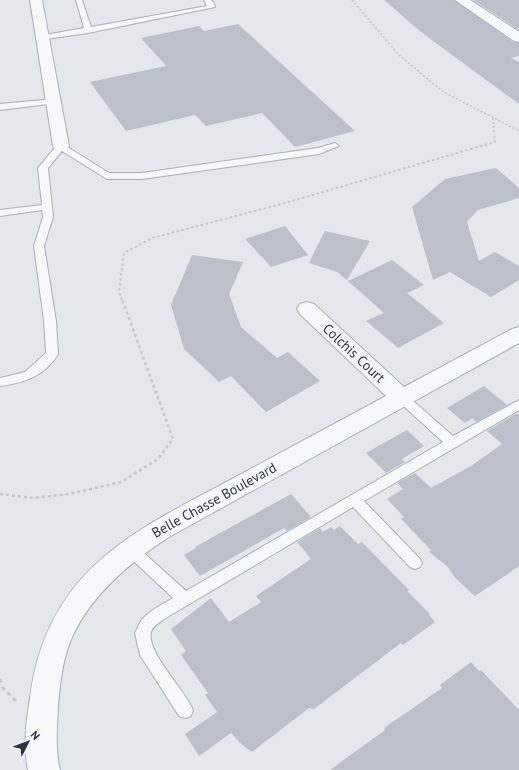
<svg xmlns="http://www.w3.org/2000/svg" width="519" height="770" font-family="'PT Sans',sans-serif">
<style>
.building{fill:#bbc0ca}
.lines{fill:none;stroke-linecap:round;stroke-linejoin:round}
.service-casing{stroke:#a9aeb7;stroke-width:2}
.minor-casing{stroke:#a9aeb7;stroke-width:2}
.path-far3{stroke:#c2c5cb;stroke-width:1.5;stroke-dasharray:2 2;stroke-linecap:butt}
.path-far2{stroke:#c2c5cb;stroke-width:2;stroke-dasharray:2.5 2.5;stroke-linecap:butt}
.path-far1{stroke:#c2c5cb;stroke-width:2.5;stroke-dasharray:3 3;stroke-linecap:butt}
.path{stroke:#c2c5cb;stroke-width:3;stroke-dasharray:4 4;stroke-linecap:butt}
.service{fill:#f7f8fa;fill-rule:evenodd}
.minor{fill:#f7f8fa;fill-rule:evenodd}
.labels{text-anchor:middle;stroke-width:4;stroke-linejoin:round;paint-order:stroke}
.street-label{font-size:14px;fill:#2b3445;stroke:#f4f6f9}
</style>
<rect width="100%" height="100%" fill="#e4e7ec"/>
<!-- building -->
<path class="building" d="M384,0H454L513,42L519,43V56L511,58L519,62V104L421,32Z
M473,0H519V30Z
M238,24L355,131L295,147L262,113L206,126L195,115L126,131L90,82L166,66L141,38L199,26L204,31Z
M496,168L519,188V198L478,210L467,222L479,261L495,252L519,266V280L491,297L450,272L433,280L412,207L445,179Z
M285,226L308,255L271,267L245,239Z
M325,231L370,241L347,280L337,272L309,263Z
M192,255L243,262L229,294L241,327L277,358L288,352L320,381L266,412L231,376L219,382L184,349L171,305Z
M392,260L424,285L407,293L444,323L398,348L366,321L384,313L348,281Z
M484,386L507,405L476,422L473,418L465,423L447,408Z
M517,413L519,415V566L475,596L455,578L447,566L429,552L431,550L401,519L404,517L387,499L403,489L397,483L415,473L431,488L471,466L502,444L487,431Z
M407,430L424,446L402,459L405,462L386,473L366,453Z
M291,494L311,517L287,531L284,528L200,576L184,555L196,548L195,547Z
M340,526L358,544L362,542L409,590L407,591L430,614L429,615L435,622L403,645L401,643L314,709L309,708L252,752L241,744L231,733L199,756L185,734L217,712L205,695L208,693L181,655L186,651L171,629L211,598L229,622L261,602L256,596L311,559L297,542L320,528L323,532L331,527L334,530Z
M471,662L479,671L481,670L519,710V770H330L385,730L384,728L442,688L440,685Z"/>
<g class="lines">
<!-- service casing -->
<g class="service-casing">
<path id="service" d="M76,0H82L91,27L207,6L204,0H211L214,3L215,7L88,33L40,40V36L84,28Z
M53,99L57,101L56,103L0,110V104Z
M61,143L109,173H142L318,148L335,143L339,146L319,154L142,179H107L62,151L48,168L53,217L44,246L56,321L58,354C45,376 24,383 0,386V378L25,372L46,353L44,321L34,246L43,217L42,210L0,216V210L42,205L38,168L58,144Z
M401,393L405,394L453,436L519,400V410L364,501L420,559L422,563L420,567L415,569L410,567L353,507L164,619C160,622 153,626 151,632C146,652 185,690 193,710L191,716L185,718L179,716L140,655L135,633L142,619L154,609L173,598L125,553L123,549L125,545L130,543L135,545L186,591L443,442L397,400L395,397L397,394Z"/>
</g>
<!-- minor casing -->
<g class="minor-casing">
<path id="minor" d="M30,0H42L69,146L67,149L61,151L55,149L53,146Z
M455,0H470L519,32V42L514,41Z
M307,302L314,304L404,387L512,329L519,327V343L169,537C132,561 94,592 74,633C63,655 60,682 58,707C57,728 55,749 60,770H28C23,747 26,721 30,698C47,571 130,533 232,479C283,451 335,424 386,396L300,314L297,309L300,304Z"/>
</g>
<!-- path-far3 -->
<path class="path-far3" d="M352,0L399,55L442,91L519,131
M493,118L494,134"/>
<!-- path-far2 -->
<path class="path-far2" d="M122,300L119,292L124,253L152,238L285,203L495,142L494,133"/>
<!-- path-far1 -->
<path class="path-far1" d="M0,494L33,498L69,494L121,482L158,459L173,439L122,299"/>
<!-- path -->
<path class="path" d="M0,679L2,687L17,702"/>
<!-- service -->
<use href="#service" class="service"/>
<!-- minor -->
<use href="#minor" class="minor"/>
</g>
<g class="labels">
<!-- street labels -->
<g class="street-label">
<text transform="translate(354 353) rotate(43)" y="5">Colchis Court</text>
<text transform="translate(214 500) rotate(-29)" y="5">Belle Chasse Boulevard</text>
</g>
</g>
<!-- north arrow -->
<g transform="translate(28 742) rotate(48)" stroke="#f4f6f9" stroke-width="3" paint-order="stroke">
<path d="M0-3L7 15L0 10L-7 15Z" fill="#2b3445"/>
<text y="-6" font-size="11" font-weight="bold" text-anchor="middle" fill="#2b3445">N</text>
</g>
</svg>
